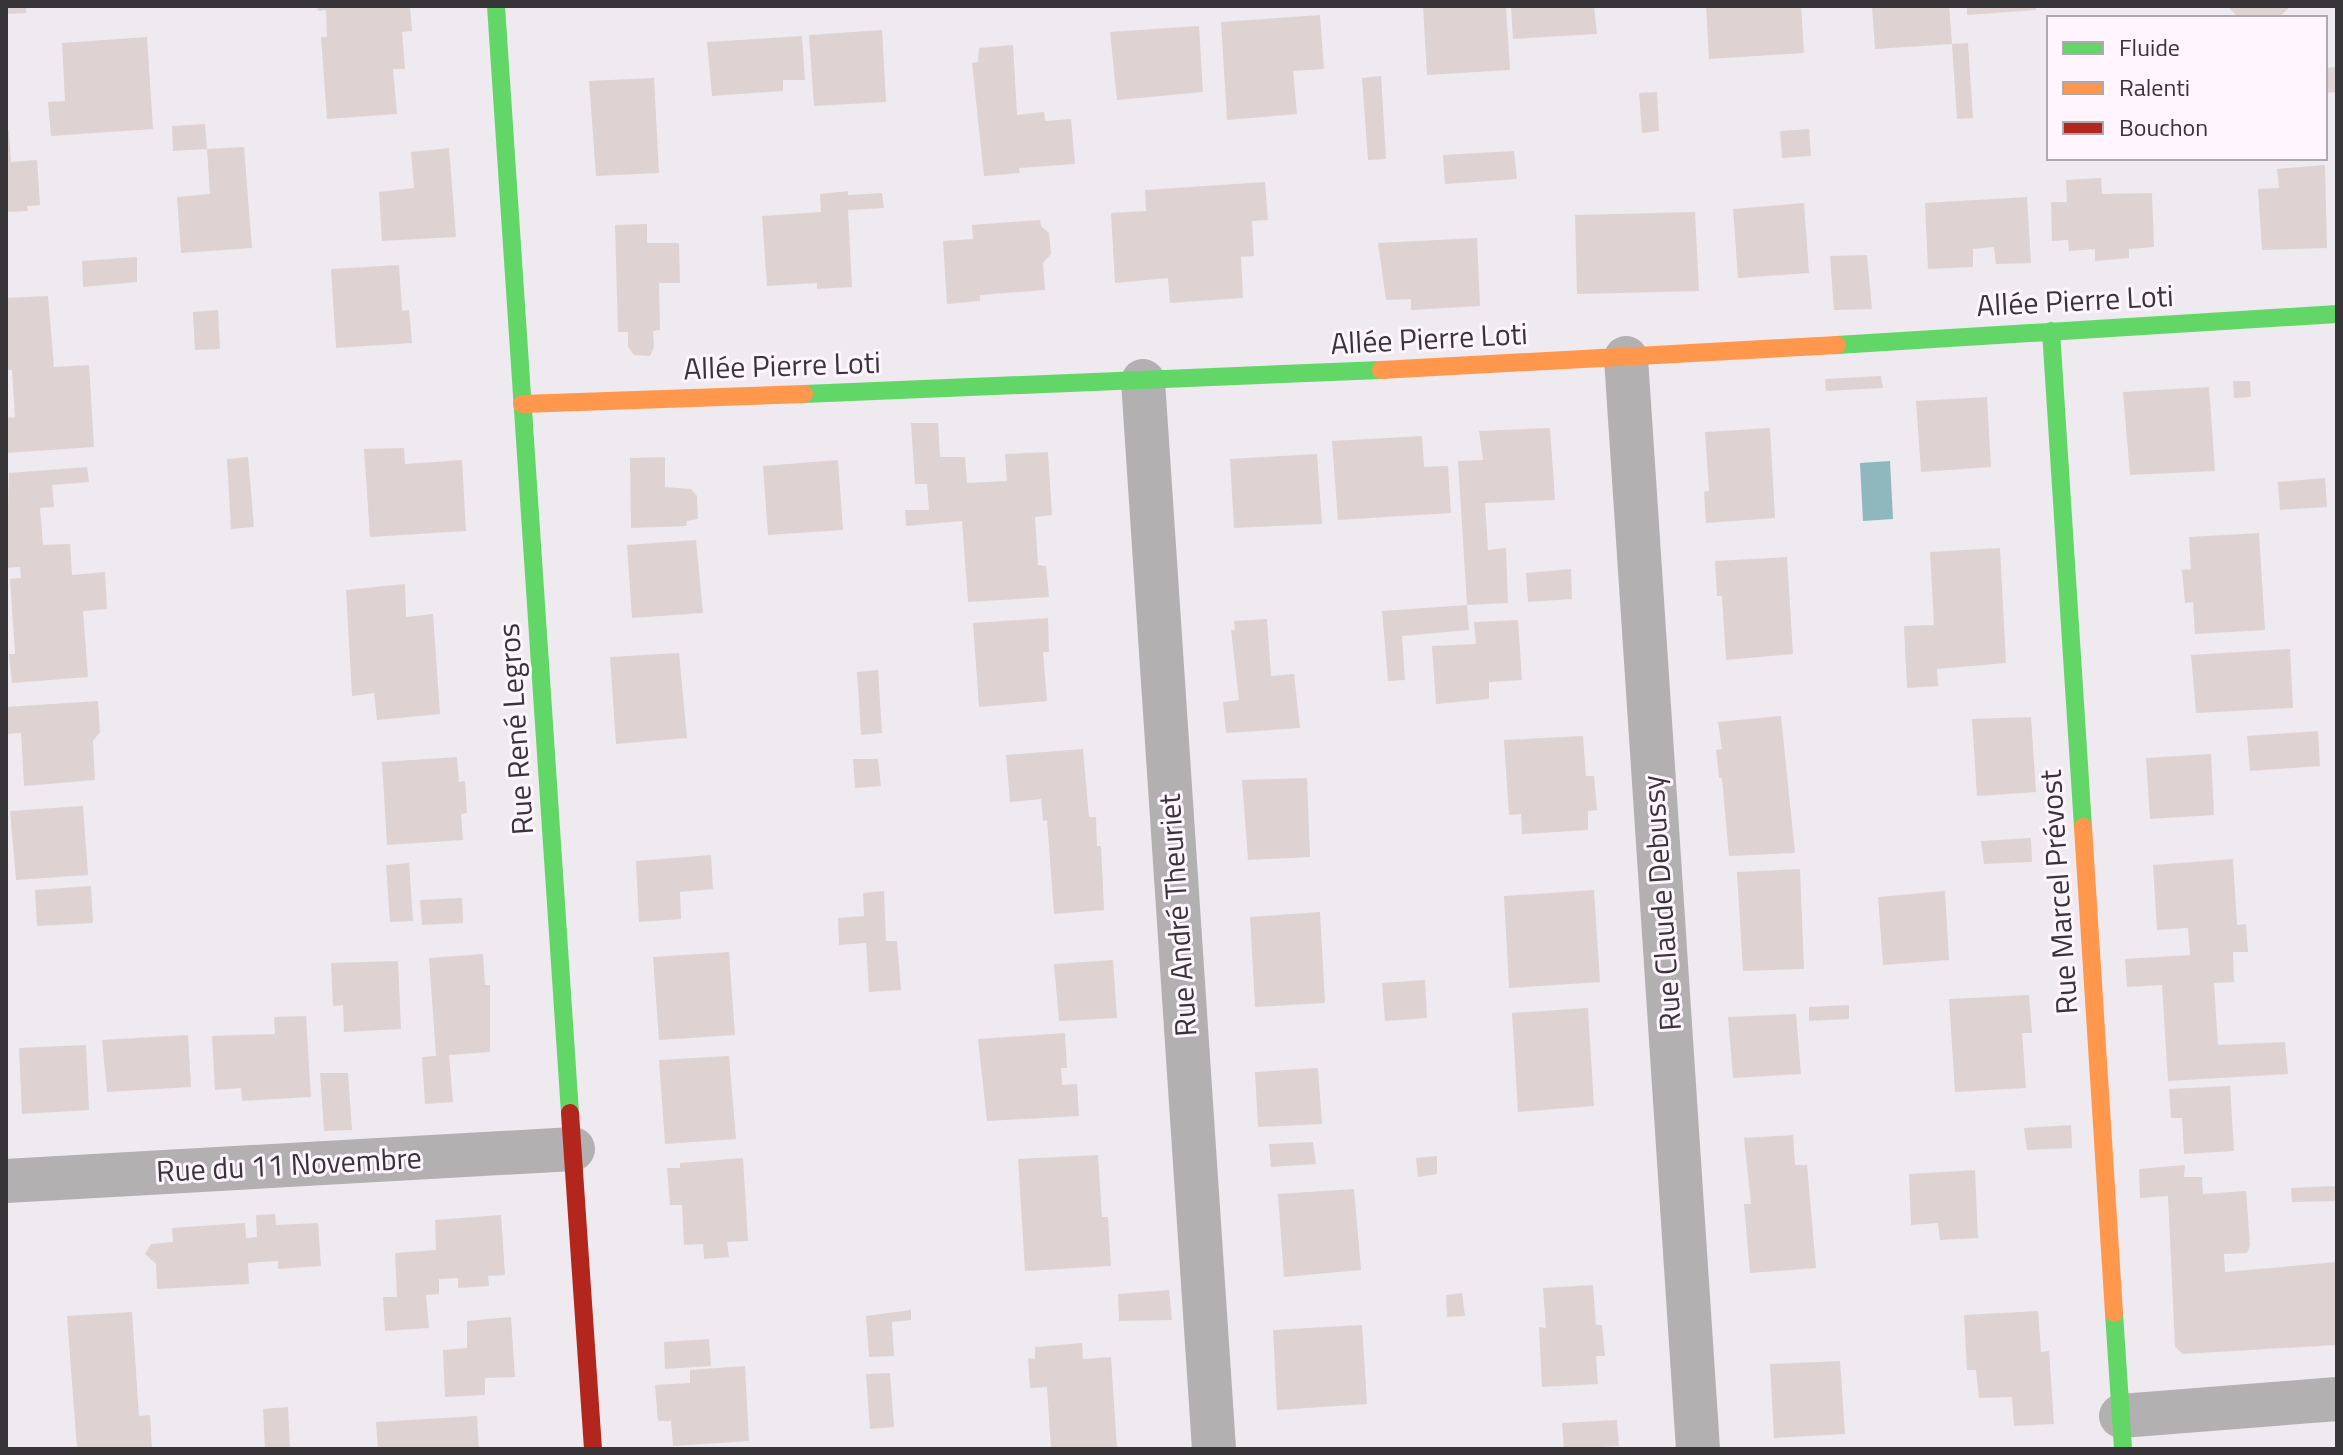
<svg xmlns="http://www.w3.org/2000/svg" width="2343" height="1455" font-family="'Titillium Web',sans-serif">
<style>
.water{fill:#8eb7be}
.building{fill:#dfd2d2}
.lines{fill:none;stroke-linecap:round;stroke-linejoin:round}
.street{stroke:#b3b0b1;stroke-width:44}
.fast{stroke:#63d668;stroke-width:18}
.slow{stroke:#ff974d;stroke-width:18}
.jam{stroke:#b3261e;stroke-width:18}
.labels{text-anchor:middle;stroke-width:6;stroke-linejoin:round;paint-order:stroke}
.street-label{font-size:30px;fill:#383538;stroke:#fef5fe}
</style>
<rect width="100%" height="100%" fill="#efeaef"/>
<!-- water -->
<path class="water" d="M1890,461L1893,519L1863,521L1860,463Z"/>
<!-- building -->
<path class="building" d="M6,6H26V13L6,14Z
M317,6H410L412,31L402,32L405,69H393L397,114L327,119L321,37H327L326,10L318,11Z
M1423,6H1506L1510,70L1427,75Z
M1511,6H1594L1597,34L1513,39Z
M1706,6H1801L1804,53L1709,59Z
M1872,6H1949L1952,44L1875,49Z
M1967,6H2036V10L1967,15Z
M2227,6H2291L2278,18H2239Z
M1320,15L1324,69L1293,71L1297,114L1227,120L1221,22Z
M1199,26L1203,92L1117,100L1110,32Z
M882,30L886,102L814,106L809,35Z
M802,36L805,80H783V91L712,96L707,42Z
M147,37L153,129L51,136L48,102L65,101L62,43Z
M1968,43L1973,118L1957,119L1952,44Z
M1013,45L1017,115L1044,112L1045,121L1071,119L1075,164L1019,168L1020,173L984,176L972,63L978,62L979,48Z
M2337,67V92L2325,93V68Z
M1381,76L1386,159L1368,160L1362,78Z
M654,78L659,173L596,176L589,81Z
M1657,92L1659,131L1642,133L1639,93Z
M205,124L207,149L173,151L172,126Z
M1809,129L1811,156L1782,158L1780,131Z
M6,131H9L11,162L37,160L40,205L27,206L28,211L6,212Z
M244,147L252,248L181,253L177,197L210,194L207,149Z
M449,148L456,237L382,241L379,192L414,188L411,152Z
M1514,151L1517,179L1445,184L1443,155Z
M2325,165L2327,248L2262,250L2258,189L2279,188L2277,169Z
M2101,178L2102,194L2152,193L2154,247L2129,249V258L2095,261V249L2069,251L2068,240L2052,241L2051,202H2067L2066,180Z
M1265,182L1268,220L1252,221L1254,256L1241,257L1243,298L1170,303L1168,278L1115,283L1111,213L1146,211L1145,190Z
M848,191V195L882,193L884,208L848,210L852,287L817,289V283L767,286L762,216L821,212L820,194Z
M2027,197L2031,263L1996,264L1994,247L1973,249V267L1928,269L1925,203Z
M1804,203L1809,273L1738,278L1733,209Z
M1695,212L1699,291L1577,294L1575,215Z
M1040,220L1041,226L1049,233L1051,254L1043,263L1045,290L980,295V301L947,304L943,241L973,239L972,225Z
M647,224V243H679L680,283H659L660,330L653,331L654,347L650,356L634,355L628,347V332H618L615,225Z
M1477,238L1480,306L1411,310V299L1386,300L1378,243Z
M1867,255L1872,309L1834,310L1830,256Z
M137,257V282L83,287L82,261Z
M399,265L402,311L409,310L412,343L336,348L331,269Z
M48,296L54,367L89,365L94,447L6,453V418L15,417L12,370H6V298Z
M218,310L220,349L195,350L193,312Z
M1881,376L1883,388L1826,391L1825,379Z
M2233,381H2250L2251,397L2234,398Z
M2209,387L2215,471L2130,475L2123,392Z
M1987,397L1991,467L1921,472L1916,401Z
M911,423H938L940,457H965L967,483L1007,481L1005,454L1048,452L1052,515L1035,517L1038,565L1046,566L1049,597L968,602L962,521L906,526L905,510H929L927,484H915Z
M1550,428L1555,500L1485,503L1488,550L1506,548L1508,603L1467,605L1458,461L1483,460L1479,431Z
M1770,428L1775,518L1706,523L1704,492L1709,491L1705,432Z
M1422,436L1424,467L1448,466L1451,513L1338,520L1332,441Z
M404,448L405,464L462,460L466,531L370,537L364,449Z
M1317,454L1322,524L1234,528L1230,459Z
M248,457L254,527L231,529L227,459Z
M665,457V487L691,489L697,496L698,519L687,521L686,526L631,528L630,458Z
M838,460L843,530L768,535L763,466Z
M87,467L89,482L52,485L54,507L40,508L43,545L70,544L72,575L105,572L107,609L83,611L88,677L12,683L9,654H15L10,579L21,578L20,567L6,568L9,473Z
M2325,478L2327,507L2280,510L2278,482Z
M2259,533L2265,630L2195,634L2193,602L2185,603L2182,570L2191,569L2189,537Z
M696,540L703,613L632,618L627,545Z
M2000,548L2006,663L1937,669L1938,686L1907,688L1904,626L1934,625L1930,552Z
M1787,557L1793,654L1726,660L1722,596H1717L1715,561Z
M1571,569L1572,599L1528,602L1526,573Z
M405,584L406,617L433,614L440,714L377,720L374,693L352,696L346,590Z
M1467,605L1469,630L1402,636L1405,680L1388,681L1382,611Z
M1048,618L1049,652H1043L1047,701L979,707L973,623Z
M1267,619L1271,676L1294,674L1300,728L1226,733L1223,702L1239,700L1231,630H1235L1234,621Z
M1518,620L1522,680L1489,682V699L1436,704L1432,646L1476,644L1474,622Z
M2290,649L2293,708L2196,713L2191,655Z
M679,653L687,738L616,744L610,657Z
M878,670L882,733L861,735L857,672Z
M98,701L100,732L93,741L95,780L24,786L21,733L6,734V707Z
M1781,716L1795,853L1729,856L1722,778H1719L1716,750L1722,749L1718,722Z
M2031,717L2036,792L1977,796L1972,719Z
M2318,731L2320,766L2250,771L2247,736Z
M1583,736L1586,776H1594L1597,810L1588,811V830L1522,834L1521,814L1509,815L1504,740Z
M1083,749L1089,817H1096L1097,846H1101L1104,910L1054,914L1047,820L1043,821L1041,799L1010,802L1006,755Z
M2211,754L2214,815L2150,819L2146,758Z
M457,757L459,782L465,781L467,813L461,814L463,840L387,845L382,762Z
M853,759H878L881,786L855,788Z
M1307,778L1310,857L1248,860L1242,780Z
M83,806L88,875L16,880L10,811Z
M2031,838L2032,862L1984,864L1981,841Z
M711,855L713,889L680,892L681,919L639,922L636,861Z
M2233,859L2237,925L2246,924L2248,952H2233L2234,982L2214,983L2218,1045L2285,1042L2288,1074L2168,1081L2162,985L2127,987L2125,959L2190,955L2188,928L2157,930L2153,865Z
M409,863L413,921L390,922L386,865Z
M1800,869L1804,969L1743,971L1737,872Z
M91,886L93,923L37,926L35,890Z
M1594,890L1600,982L1509,988L1504,896Z
M884,891L886,941H897L901,990L869,992L866,943L839,945L838,918L864,916L863,893Z
M1945,891L1949,960L1883,965L1878,897Z
M462,898L463,923L422,925L420,900Z
M1320,912L1325,1003L1255,1007L1250,917Z
M729,952L735,1035L659,1040L653,957Z
M483,954L485,985H490V1052L449,1055L453,1102L425,1104L422,1057L436,1056L429,958Z
M1113,960L1117,1018L1059,1021L1054,964Z
M398,961L401,1029L344,1032L343,1005L333,1006L331,963Z
M1425,980L1427,1018L1385,1021L1382,983Z
M2029,995L2032,1033H2022L2026,1088L1955,1092L1949,999Z
M1849,1005V1019L1809,1021V1007Z
M1588,1008L1594,1106L1518,1112L1512,1013Z
M1796,1014L1801,1074L1733,1078L1728,1017Z
M306,1016L311,1097L242,1101L241,1088L215,1090L212,1036L275,1034L274,1017Z
M1065,1033L1067,1068H1061L1062,1085L1077,1084L1079,1116L987,1121L978,1039Z
M188,1035L191,1087L107,1092L102,1040Z
M86,1045L89,1110L22,1114L19,1048Z
M729,1056L736,1139L665,1144L659,1060Z
M1318,1068L1322,1124L1258,1127L1255,1072Z
M320,1073H348L352,1130L324,1131Z
M2230,1086L2234,1151L2184,1154L2182,1118H2171L2169,1089Z
M2071,1125L2072,1148L2027,1150L2024,1128Z
M1793,1135L1795,1165H1807L1816,1268L1750,1273L1744,1204H1751L1744,1138Z
M1313,1142L1316,1164L1271,1167L1269,1144Z
M1098,1155L1102,1217H1108L1111,1266L1025,1271L1018,1159Z
M1437,1156V1174L1418,1177L1416,1158Z
M743,1158L748,1241L727,1242L729,1257L704,1259L703,1244L684,1245L682,1205H670L667,1168H680V1163Z
M2185,1165L2184,1177H2202L2203,1194L2246,1191L2250,1246L2247,1253L2224,1254L2225,1272L2337,1262L2336,1345L2183,1354L2175,1347L2168,1196L2140,1198L2139,1169Z
M1975,1170L1978,1238L1940,1240L1938,1223L1911,1225L1909,1174Z
M2337,1186V1201L2292,1202L2291,1188Z
M1354,1189L1361,1270L1284,1277L1278,1194Z
M275,1214L276,1225L318,1223L321,1266L278,1269V1261L248,1263L249,1284L157,1289L156,1264L145,1254L151,1244L173,1242L172,1228L245,1223L246,1238L257,1237L256,1215Z
M501,1215L505,1275L488,1276L489,1286L458,1288V1278L439,1279V1294L426,1295L429,1328L385,1331L383,1297H397L395,1253L436,1250L435,1220Z
M1593,1285L1596,1325H1602L1605,1356H1596L1598,1384L1542,1387L1539,1327L1546,1328L1543,1288Z
M1169,1290L1172,1320L1119,1321L1118,1294Z
M1462,1293L1465,1316L1447,1317L1446,1295Z
M911,1310V1320L892,1322L894,1356L869,1357L866,1316Z
M2038,1311L2041,1352L2049,1351L2054,1424L2014,1426L2012,1397L1979,1398L1976,1370H1967L1964,1315Z
M132,1312L139,1416L150,1415L152,1449H77L67,1316Z
M511,1317L515,1377L485,1378V1395L445,1397L443,1350L467,1348V1321Z
M1362,1325L1367,1404L1277,1410L1273,1330Z
M709,1339L711,1366L665,1369L664,1342Z
M1082,1343L1083,1359L1111,1357L1117,1449H1051L1047,1387L1030,1388L1028,1358L1035,1359V1347Z
M1840,1361L1845,1434L1774,1438L1770,1364Z
M745,1366L749,1441L673,1446L671,1421H658L655,1385L690,1383V1370Z
M890,1373L894,1427L870,1429L866,1374Z
M288,1407L290,1449H265L263,1409Z
M477,1416L479,1449H378L376,1422Z
M1617,1420L1619,1446L1564,1449L1562,1423Z"/>
<g class="lines">
<!-- street -->
<path class="street" d="M1626,358L1698,1449
M1143,381L1214,1449
M6,1181L573,1149
M2121,1416L2337,1399"/>
<!-- fast -->
<path class="fast" d="M496,6L570,1113
M2051,331L2083,827
M1837,345L2337,314
M804,394L1381,370
M2114,1313L2123,1449"/>
<!-- slow -->
<path class="slow" d="M1381,370L1837,345
M522,404L804,394
M2083,827L2114,1313"/>
<!-- jam -->
<path class="jam" d="M570,1113L593,1449"/>
</g>
<g class="labels">
<!-- street labels -->
<g class="street-label">
<text transform="translate(2075 301) rotate(-3)" y="10">Allée Pierre Loti</text>
<text transform="translate(1429 339) rotate(-3)" y="10">Allée Pierre Loti</text>
<text transform="translate(782 366) rotate(-2)" y="10">Allée Pierre Loti</text>
<text transform="translate(516 729) rotate(-94)" y="10">Rue René Legros</text>
<text transform="translate(2059 892) rotate(-94)" y="10">Rue Marcel Prévost</text>
<text transform="translate(1662 903) rotate(-94)" y="10">Rue Claude Debussy</text>
<text transform="translate(1178 915) rotate(-94)" y="10">Rue André Theuriet</text>
<text transform="translate(289 1165) rotate(-3)" y="10">Rue du 11 Novembre</text>
</g>
</g>
<!-- border -->
<rect width="2343" height="1455" fill="none" stroke="#383538" stroke-width="16"/>
<!-- legend -->
<rect x="2047" y="16" width="280" height="144" fill="#fef5fe" stroke="#afa8af" stroke-width="2"/>
<rect x="2063" y="42" width="40" height="12" fill="#63d668" stroke="#afa8af" stroke-width="2"/>
<text x="2119" y="56" font-size="24" fill="#383538">Fluide</text>
<rect x="2063" y="82" width="40" height="12" fill="#ff974d" stroke="#afa8af" stroke-width="2"/>
<text x="2119" y="96" font-size="24" fill="#383538">Ralenti</text>
<rect x="2063" y="122" width="40" height="12" fill="#b3261e" stroke="#afa8af" stroke-width="2"/>
<text x="2119" y="136" font-size="24" fill="#383538">Bouchon</text>
</svg>
